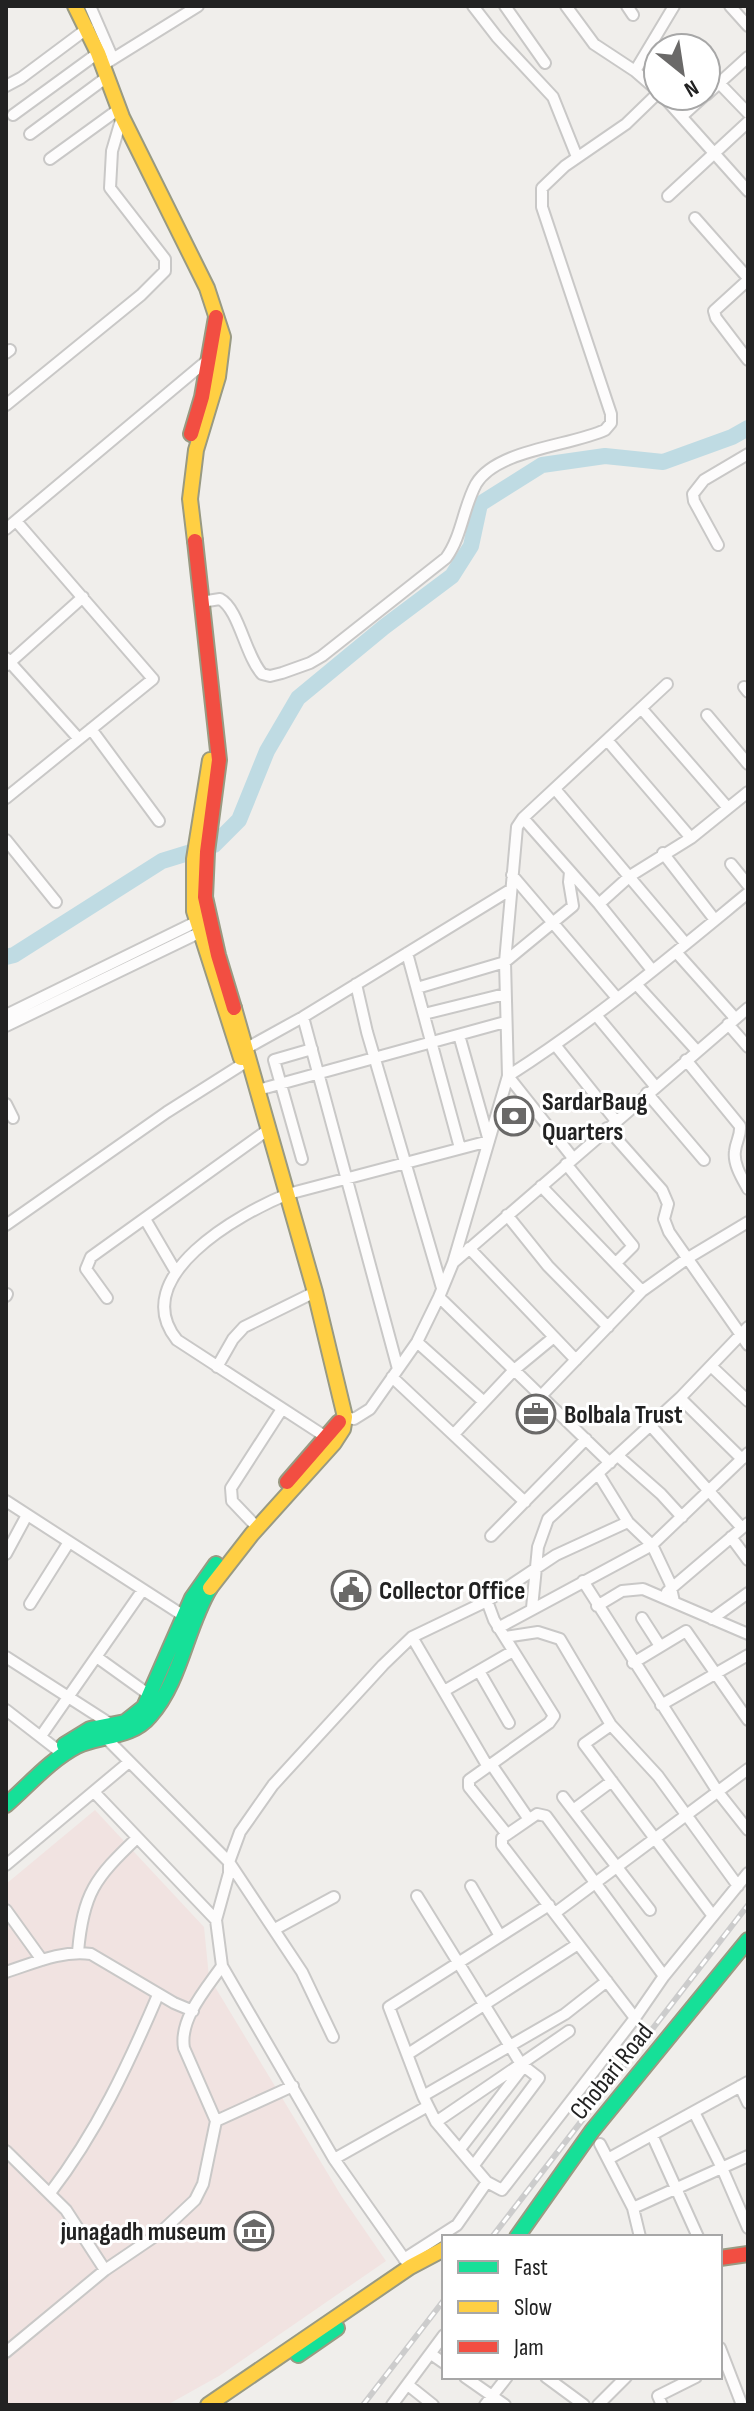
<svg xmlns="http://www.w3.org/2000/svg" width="754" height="2411" font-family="'Sofia Sans Condensed',sans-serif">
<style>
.commercial{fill:#f1e3e1}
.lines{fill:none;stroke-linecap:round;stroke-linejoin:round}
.river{stroke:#bfdbe3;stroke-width:16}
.street-casing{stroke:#c9c8c7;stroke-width:14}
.fast-casing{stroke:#999a82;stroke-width:18}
.slow-casing{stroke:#999a82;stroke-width:18}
.jam-casing{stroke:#999a82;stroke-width:18}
.street{stroke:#fdfcfc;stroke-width:10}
.fast{stroke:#16e098;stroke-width:14}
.slow{stroke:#ffcf43;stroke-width:14}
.jam{stroke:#f24e42;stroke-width:14}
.rail-casing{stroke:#ccc;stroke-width:6}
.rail{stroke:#fff;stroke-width:3;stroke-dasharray:9;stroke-linecap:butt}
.labels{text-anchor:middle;stroke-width:6;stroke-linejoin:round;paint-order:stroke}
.poi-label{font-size:26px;font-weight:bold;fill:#222;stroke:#fff;text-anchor:start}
.street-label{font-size:26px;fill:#222;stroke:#fff}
</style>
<rect width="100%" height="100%" fill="#f0eeeb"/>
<!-- commercial -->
<path class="commercial" d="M95,1810L204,1927L209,1977L342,2197L386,2261L219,2376L167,2405H6V1884Z"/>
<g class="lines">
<!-- river -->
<path class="river" d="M6,957L14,955L162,861L214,845L239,820L267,751L298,698L384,627L452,576L471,546L480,504L542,465L605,456L663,462L732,437L748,428"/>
<!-- street casing -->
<g class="street-casing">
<path id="street" d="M90,6L113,59
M473,6L497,37L553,97L577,157
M505,6L545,63
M566,6L594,44L635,71L658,91
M627,6L633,15
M730,6L748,26
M103,65L198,6
M635,71L674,6
M719,83L748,113
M6,86L21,78L88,28
M706,95L748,57
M663,96L748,191
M13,115L98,53
M682,116L704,96
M30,134L107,77
M50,159L119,109
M668,196L748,122
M695,218L748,278
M748,280L714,311L716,318L748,360
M6,353L10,350
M6,405L141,295L165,271V259L110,188L112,151L122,117
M6,529L210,358
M718,545L694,501L693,494L704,480L748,454
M201,602L220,599C239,609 245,655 262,674L270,676L282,673L310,663L322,656L446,558C462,536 463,508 476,484C497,449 571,446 605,430L611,423V414L542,207V188L565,166L626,124L658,93
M6,658L79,739
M7,665L83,597
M744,687L748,692
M641,708L728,808
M707,715L748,764
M91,729L159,821
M607,740L691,838
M555,789L686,944
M6,798L153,679L16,521
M523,818L599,904L652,970
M6,840L56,902
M663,853L715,920
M731,864L748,885
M512,875L617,998
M599,904L630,876L691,838L748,792
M676,952L735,1018
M407,953L460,1148
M356,984L367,1032L442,1288
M636,984L697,1051
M417,988L505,962L573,906L569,882L570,872
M424,1014L505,994
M6,1015L202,919
M596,1015L655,1086
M303,1017L398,1369
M728,1024L748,1047
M6,1026L205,930
M556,1046L616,1121
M247,1048L303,1017L510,890
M686,1060L740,1126C741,1136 736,1141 735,1151C733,1164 742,1178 748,1189
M258,1090L505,1022
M647,1093L704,1160
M6,1104L13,1118
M607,1128L662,1190L668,1204L664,1219L669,1232L748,1345
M573,1158L508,1076C593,1022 670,957 748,893
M302,1159L274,1060L312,1049
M566,1164L633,1246L616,1263
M541,1186L642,1291
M507,1215L548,1266L608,1327
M145,1219L176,1272
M6,1225L167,1112L249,1060
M469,1248L576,1360
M454,1262L748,1008
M6,1296L7,1294
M439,1297L610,1463
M107,1298L86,1269L91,1257L269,1129
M417,1342L484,1402
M711,1366L748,1401
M217,1367L233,1339L244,1327L315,1292
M392,1377L525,1502
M541,1396L642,1291L688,1258L748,1222
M680,1398L742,1459
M345,1417L354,1419L370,1409L417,1342L439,1297L453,1263L508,1076L505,962L517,827L523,818L667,684
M650,1425L742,1528
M455,1433L514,1370L554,1337
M326,1437L177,1340C126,1277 240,1213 288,1194L489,1141L459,1035
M618,1456L661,1494L682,1517
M599,1475L628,1522L652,1545L670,1583L674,1602
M6,1501L187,1618
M252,1522L232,1501L231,1488L282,1409
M491,1536L586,1439
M731,1537L748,1560
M6,1554L27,1515
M583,1581L718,1792L748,1830
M667,1592L748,1523
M487,1601L494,1620L554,1716L549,1723L469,1780V1787L506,1833
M30,1604L69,1542
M597,1606L622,1591L643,1589L748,1634
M532,1608L538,1547L548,1519L680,1398L748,1327
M642,1618L660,1646
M712,1619L748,1593
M498,1628L652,1545L748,1453
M412,1637L488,1767
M505,1637L538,1632L560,1639L611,1725L658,1776L738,1886
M6,1657L115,1727
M98,1658L155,1699
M633,1663L686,1631L748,1720
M479,1671L509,1723
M444,1691L513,1651
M661,1705L748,1655
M6,1710L64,1755
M611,1725L584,1744L713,1916
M41,1736L142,1591
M105,1737L229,1862V1873L216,1920L222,1966L334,2159L410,2267
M491,1764L528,1818
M94,1792L216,1920
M563,1797L650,1910
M573,1810L612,1781
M6,1865L129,1762
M471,1886L500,1936
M417,1896L521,2064L539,2078L474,2165
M549,1905L389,2007L423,2096L436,2122L487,2182L502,2190L635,2018L664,1976L748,1873
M6,1910L42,1960
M555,1913L748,1769
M275,1929L334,1897
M78,1952C83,1893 95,1878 137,1838
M6,1972C34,1963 61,1950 91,1954L174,2003L193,2011
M635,2018L502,1845V1838L537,1814L546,1816L664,1976
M333,2037L302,1972L229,1862L240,1832L273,1785L383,1665L412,1637L487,1601L556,1555L628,1522
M408,2054L578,1944
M740,2086L748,2103
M423,2096L565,2014L607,1981
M694,2112L722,2168L748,2228
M216,2121L184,2048C179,2019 206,1989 222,1966
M436,2122L569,2031
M652,2135L698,2237
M600,2144L633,2208L640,2237
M460,2149L524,2066
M6,2151L66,2210L105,2270
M334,2159L428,2106
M608,2159L748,2082
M50,2193C97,2132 128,2065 158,1995
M633,2208L748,2156
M404,2259L457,2225L487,2182
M720,2348L742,2405
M6,2352L105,2270L161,2232L195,2200L203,2184L216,2121L293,2086
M431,2354L444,2363
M465,2377L505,2405
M546,2377L584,2405
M408,2385L433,2405
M392,2405L444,2335
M485,2405L507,2377
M598,2405L626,2377
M662,2405L658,2396L696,2377"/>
</g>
<!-- fast casing -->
<g class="fast-casing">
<path id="fast" d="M64,1745L90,1729L125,1722L144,1707L192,1598L216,1564
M6,1805C29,1785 50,1760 77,1746C101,1735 132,1738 150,1716C181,1681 186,1628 210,1588
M517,2237L592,2131L748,1940
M298,2355L337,2328"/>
</g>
<!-- slow casing -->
<g class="slow-casing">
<path id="slow" d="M75,6L98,53L122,117L207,288L223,337L218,377L196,450L190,499L195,541
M210,760L194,859V911L241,1058
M210,1588L252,1534L334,1443L343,1429L345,1417L315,1292L234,1008
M208,2405L410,2267L444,2249"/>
</g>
<!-- jam casing -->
<g class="jam-casing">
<path id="jam" d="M191,434L202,397L216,317
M195,541L219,760L207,852L205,897L218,955L234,1008
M287,1482L339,1422
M720,2258L748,2254"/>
</g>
<!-- street -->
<use href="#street" class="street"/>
<!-- fast -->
<use href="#fast" class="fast"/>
<!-- slow -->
<use href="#slow" class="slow"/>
<!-- jam -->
<use href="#jam" class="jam"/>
<!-- rail casing -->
<g class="rail-casing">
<path id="rail" d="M492,2237L748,1905
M363,2405L444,2300"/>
</g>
<!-- rail -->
<use href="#rail" class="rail"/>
</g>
<!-- icons -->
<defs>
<g id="bank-ring" transform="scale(2)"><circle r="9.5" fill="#fff" stroke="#6a6968" stroke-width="1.5"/><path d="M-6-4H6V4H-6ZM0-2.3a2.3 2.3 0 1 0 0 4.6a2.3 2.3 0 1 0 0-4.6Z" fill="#6a6968"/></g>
<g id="office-ring" transform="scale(2)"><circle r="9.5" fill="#fff" stroke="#6a6968" stroke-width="1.5"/><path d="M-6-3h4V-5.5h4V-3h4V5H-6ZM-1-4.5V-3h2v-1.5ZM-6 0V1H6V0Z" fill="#6a6968"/></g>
<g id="civic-ring" transform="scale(2)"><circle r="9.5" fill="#fff" stroke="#6a6968" stroke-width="1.5"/><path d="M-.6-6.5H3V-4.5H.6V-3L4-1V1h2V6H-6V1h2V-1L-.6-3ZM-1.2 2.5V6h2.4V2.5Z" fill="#6a6968"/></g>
<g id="museum-ring" transform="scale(2)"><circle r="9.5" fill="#fff" stroke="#6a6968" stroke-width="1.5"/><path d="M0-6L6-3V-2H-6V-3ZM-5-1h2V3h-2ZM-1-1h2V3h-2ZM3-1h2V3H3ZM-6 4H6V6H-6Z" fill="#6a6968"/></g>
</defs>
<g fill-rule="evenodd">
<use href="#bank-ring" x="514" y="1116"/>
<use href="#office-ring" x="536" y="1414"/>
<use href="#civic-ring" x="351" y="1590"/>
<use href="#museum-ring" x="254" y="2231"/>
</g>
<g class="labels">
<!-- poi labels -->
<g class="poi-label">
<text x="542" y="1110">SardarBaug<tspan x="542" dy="30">Quarters</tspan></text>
<text x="564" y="1423">Bolbala Trust</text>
<text x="379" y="1599">Collector Office</text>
<text x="226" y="2240" text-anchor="end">junagadh museum</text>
</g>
<!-- street labels -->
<g class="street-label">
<text transform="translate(611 2071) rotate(-51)" y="9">Chobari Road</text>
</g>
</g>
<!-- border -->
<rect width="754" height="2411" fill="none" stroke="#222222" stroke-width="16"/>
<!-- legend -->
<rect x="442" y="2235" width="280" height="144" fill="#ffffff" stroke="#a7a7a7" stroke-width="2"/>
<rect x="458" y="2261" width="40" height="12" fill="#16e098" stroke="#a7a7a7" stroke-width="2"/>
<text x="514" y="2275" font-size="24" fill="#222222">Fast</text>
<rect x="458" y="2301" width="40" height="12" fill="#ffcf43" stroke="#a7a7a7" stroke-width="2"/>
<text x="514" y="2315" font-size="24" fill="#222222">Slow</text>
<rect x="458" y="2341" width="40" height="12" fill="#f24e42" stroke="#a7a7a7" stroke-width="2"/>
<text x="514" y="2355" font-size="24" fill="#222222">Jam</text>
<!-- north arrow -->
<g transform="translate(682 72) rotate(150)"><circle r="38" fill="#ffffff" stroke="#a7a7a7" stroke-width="2"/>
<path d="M0-6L14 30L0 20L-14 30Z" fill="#6a6968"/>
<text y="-12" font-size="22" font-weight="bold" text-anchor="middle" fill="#222222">N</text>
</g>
</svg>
